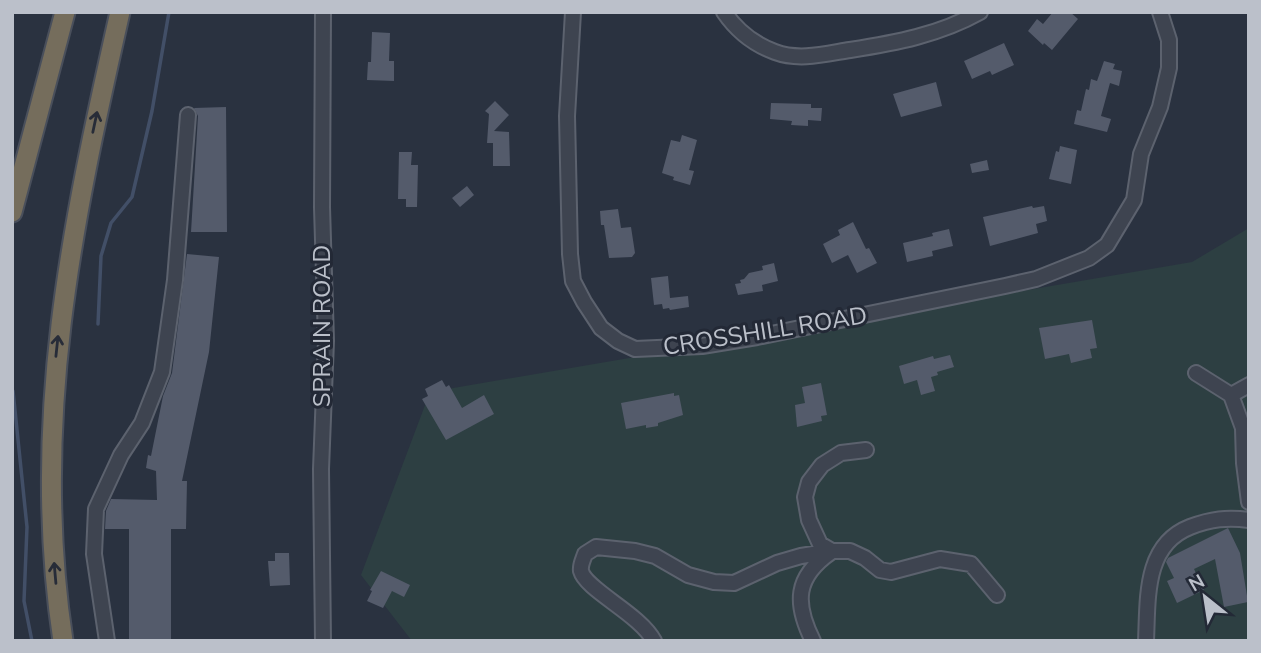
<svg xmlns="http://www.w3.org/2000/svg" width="1261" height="653" font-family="'Nunito Sans',sans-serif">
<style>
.green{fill:#2d3f42}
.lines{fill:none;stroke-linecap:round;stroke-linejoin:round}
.stream{stroke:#424f67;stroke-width:3.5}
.building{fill:#545b6b}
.minor-casing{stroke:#5c626e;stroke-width:18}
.highway-casing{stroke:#494f5b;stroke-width:23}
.minor{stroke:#3e4450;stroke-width:14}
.highway{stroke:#756d5c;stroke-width:19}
.oneway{stroke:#272c38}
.labels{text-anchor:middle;stroke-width:6;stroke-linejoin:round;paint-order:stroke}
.street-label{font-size:24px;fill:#bbc0ca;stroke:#232936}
</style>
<rect width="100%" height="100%" fill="#2a3240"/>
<!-- green -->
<path class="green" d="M1249,228V641H412L361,575L430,392L1192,262Z"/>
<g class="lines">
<!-- stream -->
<path class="stream" d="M98,324L101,256L111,223L132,197L152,111L169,12
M13,391L27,527L24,601L32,641"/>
</g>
<!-- building -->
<path class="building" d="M1053,12H1070L1078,19L1052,50L1044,43L1043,45L1028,31L1037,19L1043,24Z
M372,32L390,33L389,61H394V81L367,80L368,62H371Z
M1004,43L1014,65L992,75L990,71L972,79L964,61Z
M1104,61L1115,64L1113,69L1122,71L1119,86L1110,83L1101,116L1111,119L1107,132L1074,124L1077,110L1081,111L1086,89L1089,90L1091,79L1097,81Z
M936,82L942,106L901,117L893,94Z
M495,101L509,115L494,131L509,132L510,166H493V143H487L489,114L485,111Z
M771,103L811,104V108H822L821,121L808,120V126L791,125L792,121L770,119Z
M226,107L227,232H191L198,116L194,108Z
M682,135L697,140L689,170L694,171L690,185L673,180L674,177L662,173L671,140L680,142Z
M1060,146L1077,150L1071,184L1049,179L1056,151L1059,152Z
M399,152H412L411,165H418L417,207H406V199H398Z
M987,160L989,170L972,173L970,164Z
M467,186L474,195L460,207L452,198Z
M1032,206L1033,208L1044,206L1047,221L1036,224L1038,233L990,246L983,217Z
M618,209L621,228L631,227L635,253L632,257L609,258L604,225H601L600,211Z
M853,222L866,249L869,248L877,263L857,273L848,255L832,263L823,244L840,235L838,230Z
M949,229L953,246L932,251L933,256L907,262L903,243L933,236L932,233Z
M187,254L219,257L209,352L182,481H187L186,529H171V641H129V529H105L106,511L111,499L157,500L156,471L146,468L148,455L151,456L163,396L172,373Z
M774,263L778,281L762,285L763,291L738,295L735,284L741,283L740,280L744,279L749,273L763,270L762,266Z
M668,276L670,298L688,296L689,307L670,310L669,308L663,309L662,304L654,305L651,278Z
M1092,320L1097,348L1090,349L1092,358L1071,363L1069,354L1045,359L1039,328Z
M950,355L954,367L937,372L938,375L931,377L935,391L921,395L917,380L904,384L899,366L933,356L934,359Z
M442,380L446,387L449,385L462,408L484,395L494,414L446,440L422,399L428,396L425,389Z
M821,383L827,415L821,416L822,421L797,427L795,405L805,403L802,387Z
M674,393V396L679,395L683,415L658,423V426L646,428V425L626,429L621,403Z
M1228,528L1240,553L1248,602L1224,607L1215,559L1194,569L1204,590L1177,603L1167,581L1174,578L1166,562L1168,558Z
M275,553H289L290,585L270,586L268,561H275Z
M381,571L410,585L404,597L392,591L383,608L367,601L372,591L370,590Z"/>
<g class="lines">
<!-- minor casing -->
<g class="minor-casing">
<path id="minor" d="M573,12L567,116L570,254L573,281L584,302L601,328L618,341L635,349L702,346L757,337L1005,286L1036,279L1089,258L1107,245L1134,200L1141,154L1160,107L1169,68V40L1160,12
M724,12C737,31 753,44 775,52C799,61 825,54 850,50C895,43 939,35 980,12
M1196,373L1231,395
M1249,385L1231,395L1243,428L1244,463L1249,502
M866,450L841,453L822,465L809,482L805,497L809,520L820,544L832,551H850L865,558L880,570L891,572L940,559L971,564L997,595
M107,641L94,554L96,509L121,455L142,423L162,372L175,280L188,115
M323,641L321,469L326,341L322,207L323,12
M654,641C640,614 586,590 581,571C580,565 583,560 585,554L596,547L635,551L655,556L688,575L714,582L734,583L777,563L801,556L832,551
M813,641C794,603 795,577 831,552
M1146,641C1148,598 1144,545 1190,527C1211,519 1227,517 1249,520"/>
</g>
<!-- highway casing -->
<g class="highway-casing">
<path id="highway" d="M12,212L65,12
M63,641C30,422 72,224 120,12"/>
</g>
<!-- minor -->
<use href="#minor" class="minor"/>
<!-- highway -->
<use href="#highway" class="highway"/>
</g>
<!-- one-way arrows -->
<defs><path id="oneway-shaft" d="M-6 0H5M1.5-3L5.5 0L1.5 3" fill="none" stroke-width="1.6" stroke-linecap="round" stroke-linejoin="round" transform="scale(1.75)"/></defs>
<g class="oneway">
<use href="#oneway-shaft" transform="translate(95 122) rotate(-78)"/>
<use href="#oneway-shaft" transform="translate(57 346) rotate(-84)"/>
<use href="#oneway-shaft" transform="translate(55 573) rotate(-95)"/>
</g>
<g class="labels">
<!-- street labels -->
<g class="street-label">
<text transform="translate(322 326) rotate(-90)" y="8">SPRAIN ROAD</text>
<text transform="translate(765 331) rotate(-9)" y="8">CROSSHILL ROAD</text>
</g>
</g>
<!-- border -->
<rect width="1261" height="653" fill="none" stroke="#bbc0ca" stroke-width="28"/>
<!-- north arrow -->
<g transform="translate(1205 597) rotate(330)" stroke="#232936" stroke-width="5" paint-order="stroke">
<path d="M0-5L12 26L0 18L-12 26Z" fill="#bbc0ca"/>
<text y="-10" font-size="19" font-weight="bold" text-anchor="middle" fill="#bbc0ca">N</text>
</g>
</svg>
